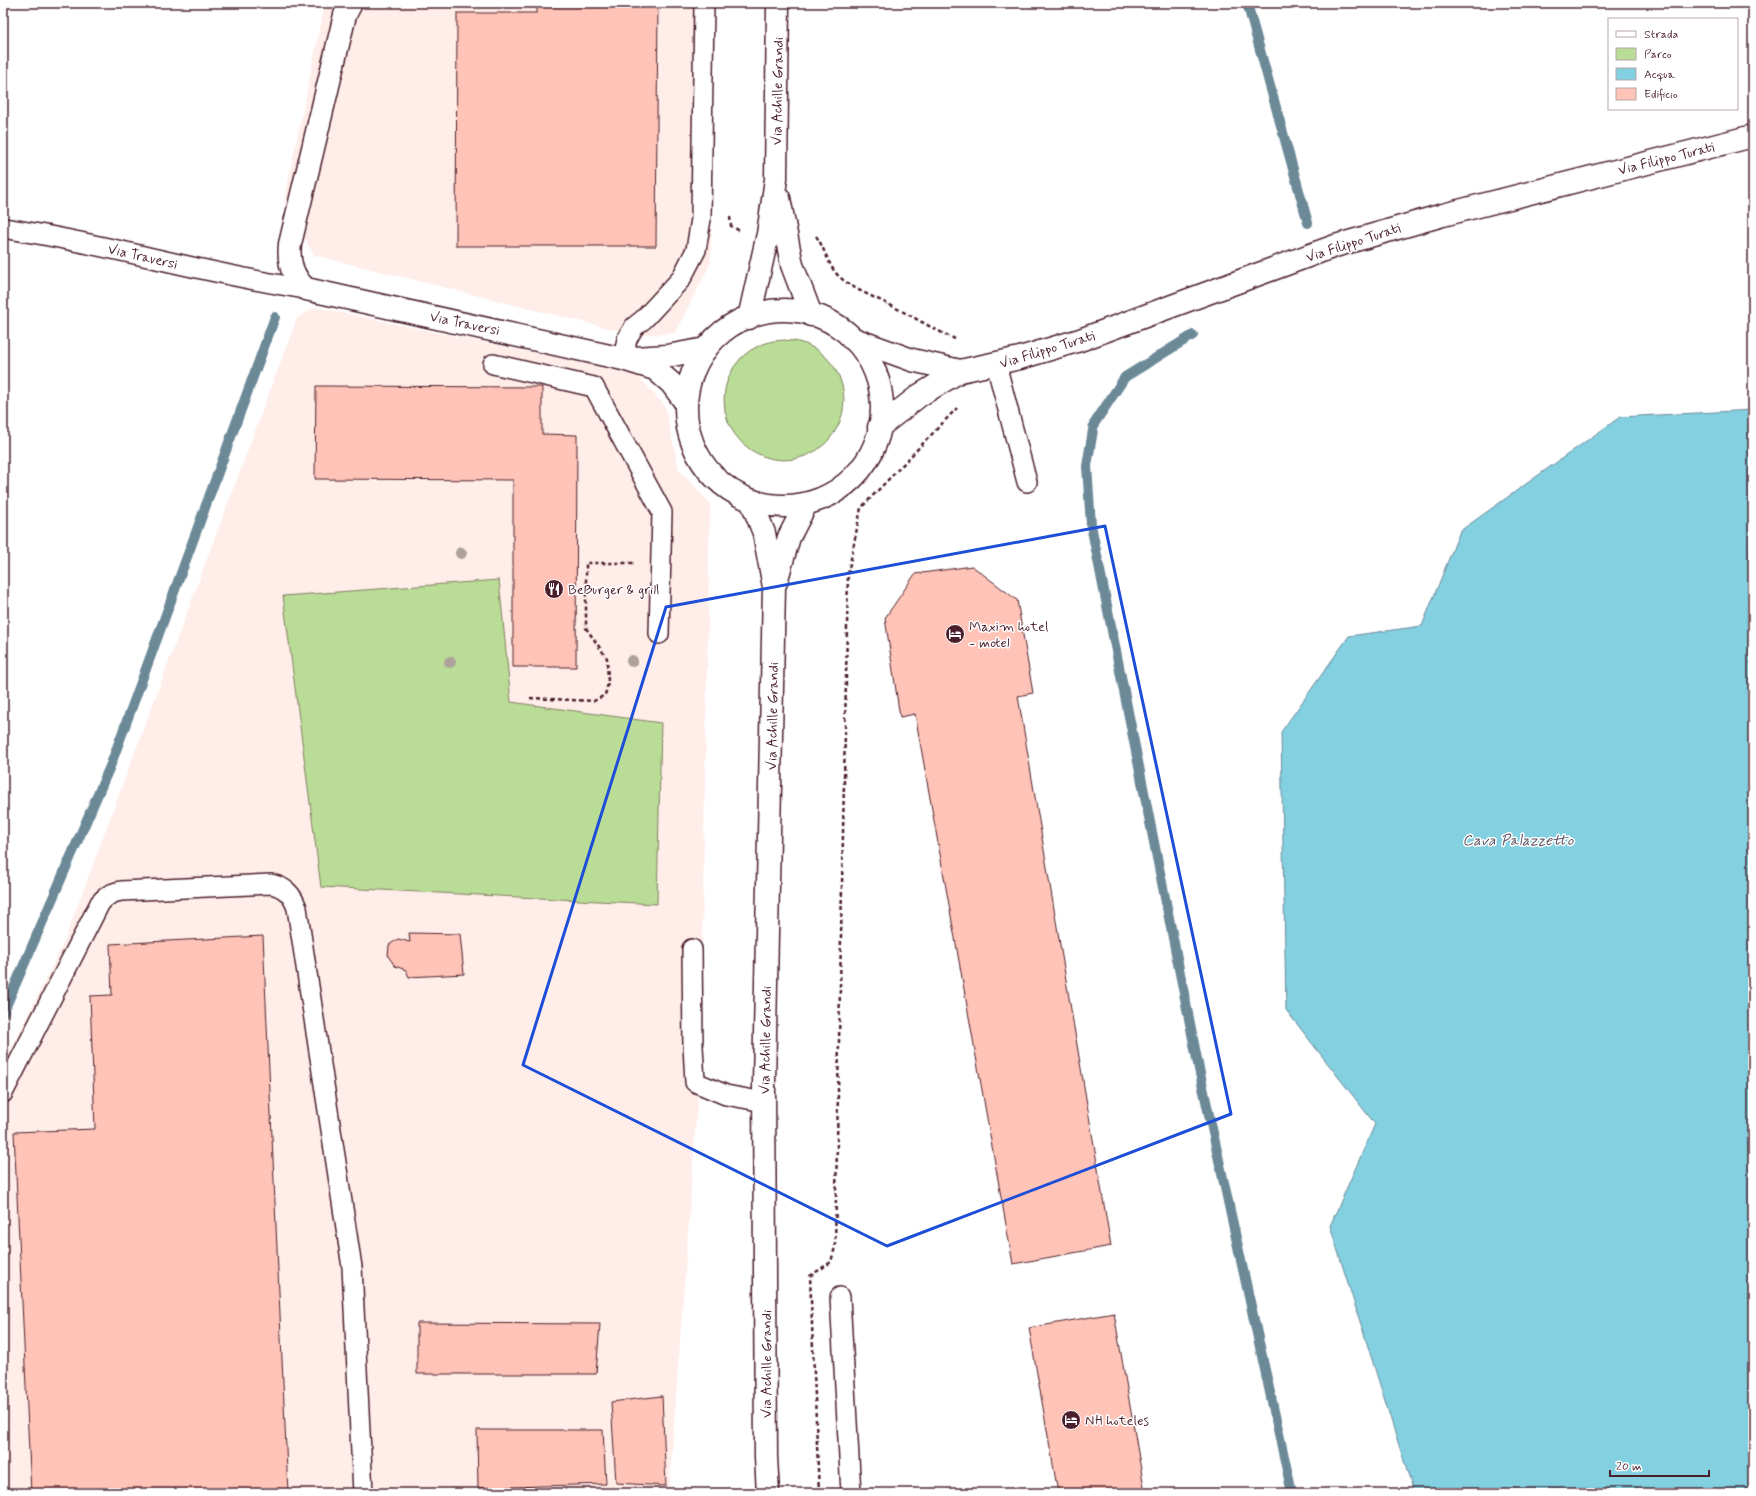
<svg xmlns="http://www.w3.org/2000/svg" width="1756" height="1496" font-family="Mynerve,sans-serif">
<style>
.built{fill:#ffede9}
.green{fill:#b9dd97;stroke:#827e61}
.water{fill:#83d0e1;stroke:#6c8998}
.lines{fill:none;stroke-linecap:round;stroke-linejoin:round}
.stream{stroke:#6c8998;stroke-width:10}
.building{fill:#ffc4b7;stroke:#4a1f2b}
.lane-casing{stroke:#4a1f2b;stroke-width:22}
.street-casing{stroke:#4a1f2b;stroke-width:25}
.secondary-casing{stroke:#4a1f2b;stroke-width:25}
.path{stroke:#4a1f2b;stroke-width:2.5;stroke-dasharray:4 3;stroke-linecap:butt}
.lane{stroke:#fff;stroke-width:19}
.street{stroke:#fff;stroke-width:22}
.secondary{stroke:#fff;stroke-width:22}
.tree{fill:#aea39c}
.marked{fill:none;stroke:#1d4ed8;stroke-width:3;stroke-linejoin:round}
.labels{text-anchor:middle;stroke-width:3;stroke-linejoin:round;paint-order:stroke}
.street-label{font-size:14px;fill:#4a1f2b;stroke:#fff}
.poi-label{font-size:14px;fill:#4a1f2b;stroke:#fff;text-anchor:start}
.water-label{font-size:15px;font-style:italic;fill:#5b5462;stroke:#fff}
</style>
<rect width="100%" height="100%" fill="#fff"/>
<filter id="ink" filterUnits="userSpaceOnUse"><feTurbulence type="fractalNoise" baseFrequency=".025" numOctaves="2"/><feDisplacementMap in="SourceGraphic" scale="8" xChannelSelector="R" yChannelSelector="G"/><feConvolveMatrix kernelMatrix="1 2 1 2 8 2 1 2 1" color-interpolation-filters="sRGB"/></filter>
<g filter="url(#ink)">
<!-- built -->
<path class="built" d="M325,3H712L711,262L675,333L636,335L314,255L284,201Z
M315,307L636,374L665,406L679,470L710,503L700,1065L669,1493H3V1065L64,942L297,318Z"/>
<!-- green -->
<path class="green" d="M724 400a60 60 0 1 1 120 0a60 60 0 1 1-120 0Z
M499,580L511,702L661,723L657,904L321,887L283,596Z"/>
<!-- water -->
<path class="water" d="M1753,410V1493H1414L1330,1226L1375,1124L1286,1010L1281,732L1349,636L1422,626L1460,531L1620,417Z"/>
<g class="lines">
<!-- stream -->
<path class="stream" d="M1247,3L1308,223
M1193,335L1125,377L1094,424L1087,466L1091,525L1199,1069L1292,1493
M3,1013L111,764L275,317"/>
</g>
<!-- building -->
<path class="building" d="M537,3H658L656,246H456L457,13H537Z
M316,386L542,387V434L577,435L576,667H513V480L315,479Z
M972,566L1017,600L1033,693L1018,696L1111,1246L1013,1264L915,714L900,717L885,618L915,574Z
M409,933L460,934L464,974L409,977L406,970L395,966L388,956L389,945L398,939L410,942Z
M263,936L288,1493H31L14,1132L95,1129L90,996L112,995L110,944Z
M1114,1313L1145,1493H1058L1029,1328Z
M417,1323L600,1324L596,1374H417Z
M662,1396L666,1486L616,1483L611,1402Z
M477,1430H603L606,1484L478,1488Z"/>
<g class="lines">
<!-- lane casing -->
<g class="lane-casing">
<path id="lane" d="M3,228C105,243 204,274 306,289
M623,359L627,339L634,327L644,319L681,279L696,250L701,219L704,3
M493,364L594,387L662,512L659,634
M996,364L1027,482
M692,949L693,1046L695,1082L726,1095L764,1102
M3,1093L100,903C106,896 111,893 121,891L271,884C285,887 292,894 297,908L352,1267L363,1493
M840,1297L851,1493"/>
</g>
<!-- street casing -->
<g class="street-casing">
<path id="street" d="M351,3L345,15L290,244C288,262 292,277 306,289L623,359L655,369L671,383L686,403
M851,338L912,360L960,371
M634,358L667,356L706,349
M879,427L920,395L960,371L1020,358L1080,340L1335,246L1443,215L1753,136"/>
</g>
<!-- secondary casing -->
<g class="secondary-casing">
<path id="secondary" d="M779,198L792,265L811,315
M686 408a98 98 0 1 1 196 0a98 98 0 1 1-196 0Z
M749,318L768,234L776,179L778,3
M751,500L764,533L774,587L764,1083L766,1457L768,1493
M776,582L789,537L806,504"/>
</g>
<!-- path -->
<path class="path" d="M730,217L731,226L740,231
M816,236C824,247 827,261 835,272C847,287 872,296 890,305C912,316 933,329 955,339
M530,698L594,701L605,695L608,683L607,658L586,628V563H635
M819,1493L810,1276L831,1262L835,1247L848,574L861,508L957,408"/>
<!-- lane -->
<use href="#lane" class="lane"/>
<!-- street -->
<use href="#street" class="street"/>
<!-- secondary -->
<use href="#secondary" class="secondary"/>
</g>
<!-- trees -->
<g class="tree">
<circle cx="461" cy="553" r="6"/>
<circle cx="632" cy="661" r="6"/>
<circle cx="450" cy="662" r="6"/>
</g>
</g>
<!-- marked area -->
<path class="marked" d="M1105,526L1231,1114L887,1246L523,1065L666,607Z"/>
<!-- icons -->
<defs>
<g id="restaurant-disc" transform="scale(1)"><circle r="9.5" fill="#4a1f2b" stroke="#fff"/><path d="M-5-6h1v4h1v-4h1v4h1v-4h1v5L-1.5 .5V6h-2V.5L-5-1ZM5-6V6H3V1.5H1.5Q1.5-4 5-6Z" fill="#fff"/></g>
<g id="hotel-disc" transform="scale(1)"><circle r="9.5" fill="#4a1f2b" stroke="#fff"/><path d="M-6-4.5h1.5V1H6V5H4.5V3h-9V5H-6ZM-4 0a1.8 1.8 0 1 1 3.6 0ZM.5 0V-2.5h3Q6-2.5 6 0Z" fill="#fff"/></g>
</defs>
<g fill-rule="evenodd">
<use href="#restaurant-disc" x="554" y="589"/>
<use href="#hotel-disc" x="955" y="634"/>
<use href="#hotel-disc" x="1071" y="1420"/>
</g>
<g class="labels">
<!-- street labels -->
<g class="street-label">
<text transform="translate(777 91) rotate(-89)" y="5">Via Achille Grandi</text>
<text transform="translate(1666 158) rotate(-14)" y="5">Via Filippo Turati</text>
<text transform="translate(1353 242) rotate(-18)" y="5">Via Filippo Turati</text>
<text transform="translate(143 256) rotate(13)" y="5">Via Traversi</text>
<text transform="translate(465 323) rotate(12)" y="5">Via Traversi</text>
<text transform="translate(1047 349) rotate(-17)" y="5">Via Filippo Turati</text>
<text transform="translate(772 716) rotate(-89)" y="5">Via Achille Grandi</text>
<text transform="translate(765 1040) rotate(-89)" y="5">Via Achille Grandi</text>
<text transform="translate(766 1364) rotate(-90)" y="5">Via Achille Grandi</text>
</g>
<!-- poi labels -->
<g class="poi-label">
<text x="568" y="594">BeBurger &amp; grill</text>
<text x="969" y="631">Maxim hotel<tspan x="969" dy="16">- motel</tspan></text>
<text x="1085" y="1425">NH hoteles</text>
</g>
<!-- water labels -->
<g class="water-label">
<text x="1518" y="845">Cava Palazzetto</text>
</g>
</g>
<!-- margin -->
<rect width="1756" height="1496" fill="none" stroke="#fff" stroke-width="16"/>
<rect x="8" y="8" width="1740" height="1480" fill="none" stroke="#4a1f2b" stroke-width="1.5" filter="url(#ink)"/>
<!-- legend -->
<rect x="1608" y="18" width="130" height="92" fill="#ffffff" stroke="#b7a5aa"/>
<rect x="1616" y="31" width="20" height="6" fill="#ffffff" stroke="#b7a5aa"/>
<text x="1644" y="38" font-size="12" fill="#4a1f2b">Strada</text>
<rect x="1616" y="48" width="20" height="12" fill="#b9dd97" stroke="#b7a5aa"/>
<text x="1644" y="58" font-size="12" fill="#4a1f2b">Parco</text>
<rect x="1616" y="68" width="20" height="12" fill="#83d0e1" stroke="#b7a5aa"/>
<text x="1644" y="78" font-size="12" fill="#4a1f2b">Acqua</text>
<rect x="1616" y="88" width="20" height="12" fill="#ffc4b7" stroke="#b7a5aa"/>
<text x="1644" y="98" font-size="12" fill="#4a1f2b">Edificio</text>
<!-- scale -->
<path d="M1610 1470v6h99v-6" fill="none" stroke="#4a1f2b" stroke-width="2"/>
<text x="1616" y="1470" font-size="12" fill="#4a1f2b" stroke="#ffffff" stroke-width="3" paint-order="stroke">20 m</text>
</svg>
